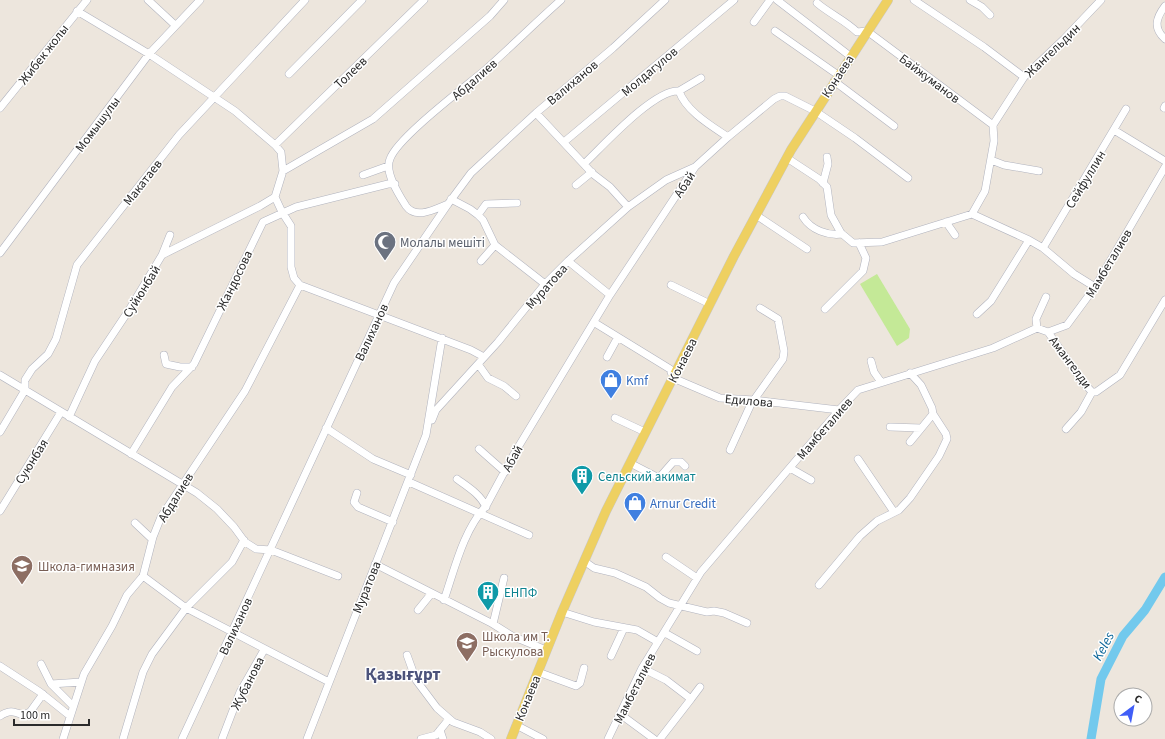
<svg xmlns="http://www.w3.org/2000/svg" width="1165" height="739" font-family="'Source Sans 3',sans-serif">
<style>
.pitch{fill:#c4e997}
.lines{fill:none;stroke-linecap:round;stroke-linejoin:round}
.river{stroke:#72c9ed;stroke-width:9}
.minor-casing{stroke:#b1b3be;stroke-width:8}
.major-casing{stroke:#c8c8c8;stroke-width:10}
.minor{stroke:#fff;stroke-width:7}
.major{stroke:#eed061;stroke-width:9}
.labels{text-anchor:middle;stroke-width:3;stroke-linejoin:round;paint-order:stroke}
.street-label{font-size:13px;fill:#2b2b2b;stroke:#fff}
.worship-label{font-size:13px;fill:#5b616d;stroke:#fff;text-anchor:start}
.shop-label{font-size:13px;fill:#366cbe;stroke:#fff;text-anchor:start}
.culture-label{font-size:13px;fill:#0d838f;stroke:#fff;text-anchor:start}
.education-label{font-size:13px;fill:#785e54;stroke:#fff;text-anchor:start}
.water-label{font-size:14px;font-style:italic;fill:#10689a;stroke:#fff}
.district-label{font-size:17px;font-weight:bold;fill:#4c537b;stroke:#fff}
</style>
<rect width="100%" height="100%" fill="#ede6dd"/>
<!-- pitch -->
<path class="pitch" d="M877,274L910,329L909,338L897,346L860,284Z"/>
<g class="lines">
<!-- river -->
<path class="river" d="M1091,739L1101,679L1123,636L1145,610L1165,577"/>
<!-- minor casing -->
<g class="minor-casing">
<path id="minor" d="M148,0L175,25
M777,0L850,56
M914,0L984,47L1024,77
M970,0L982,7L990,15
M817,3C830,14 846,21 857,32L867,31L993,125
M1165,6C1156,18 1153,28 1165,39
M77,11L149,54L235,111L275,145L281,152L283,171L275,197L282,212L291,226V267L294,278L300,285L471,350L484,357
M754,22L770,0
M775,31L838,75
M289,74L362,0
M834,81L894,126
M679,91L701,78
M0,108L87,0
M1164,108L1165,106
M536,113L593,174L610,187L628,207
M1114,130L1165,161
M564,142L734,0
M275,145L424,0
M787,158L819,179L827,187L831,215L841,233L853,243L882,242L972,214L1029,240L1043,248L1074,274L1095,287
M991,160L1004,165L1039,171
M584,164C603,146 654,89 679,91C686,111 710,125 728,137
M283,171L373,119L490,16L504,0
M363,175L388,166
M823,183L828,164L827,157
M576,185L592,172
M451,199L470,209L478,215L483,220L495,245L545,284
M448,204C435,209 416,220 406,206C399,195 384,172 390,159C397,138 465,87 485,70C511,47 535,23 561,0
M972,214L985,191L994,141L993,125L1024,77L1064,39L1101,0
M478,215L486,204L517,203
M756,215L807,249
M803,217C811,230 828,236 842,234
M946,222L955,235
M1043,248L1126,109
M0,253L149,54L200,0
M162,255L170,235
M481,261L495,245
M568,261L610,295
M671,285L710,304
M825,309L863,271L866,258L859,243
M977,314L991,301L1029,240
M595,323L670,369L673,378L720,398L754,400L839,410
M1037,328L1036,319L1046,297
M1048,332L1083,382L1092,392H1096L1120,375L1165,300
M164,355L166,364L180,367H192
M607,357L618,337
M871,361L874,372L881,382
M478,364L488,378L504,386L516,396
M0,375L197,493L217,509L234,527L245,542L256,549L271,550L338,576
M69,417L95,361L129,310L162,255L260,206L275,197
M615,418L645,432
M432,420L436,410L498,342L545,284L568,261L628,207L666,180L695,167
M890,427L921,428
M326,428L373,459L411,475
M1066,429L1081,412L1092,392
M0,432L25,390V380L32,369L48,354L56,339L77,265L179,135L305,0
M910,442L933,414
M479,449L505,472
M730,450L751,404L783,359L784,351L778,319L760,308
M131,454L172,387L194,364L263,222L296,207L388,184H395
M858,459L894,512
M630,463L659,478L673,462H681L685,466
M790,468L811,480
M457,479C468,487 480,494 486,507
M409,482L529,535
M357,493L354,502L358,507L393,522
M0,511L61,412
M135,523L152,539
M666,557L697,578
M584,561L594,568L615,573L646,587L660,598L669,603L707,612L714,611L724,613L747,623
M375,564L493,624L512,636L546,650
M143,576L186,608L329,682
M819,585L860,536L877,521L899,510L910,498L939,456L947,439L946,434L933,414L932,408L921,385L910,373
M444,600C455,568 463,531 486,506L514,454L610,295L695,167L728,137L774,99L780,96H785L815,111L855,138L908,178
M418,610L431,594
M562,612L594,622L637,630L658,642
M493,624L504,578
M665,633L697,651
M407,655L416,680L437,708L453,722L480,732L491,739
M611,656L624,628
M41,664L51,684L81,682
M0,666L40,692L70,716
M642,668L666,680L691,699L660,739
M538,672L576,686L580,683L584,668
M51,684L73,706
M691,699L700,687
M620,714L654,739
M0,716C9,710 13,711 23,715L30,712L43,694
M516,725L543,739
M440,730L443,739
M63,739L84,674L112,626L127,595L143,576L153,537L161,517L245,391L300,285
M123,739L143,672L152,654L186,608L232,562L244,540
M182,739L394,283L448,204L471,173L536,113L613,48L665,0
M222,739L240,692L264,650
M307,739L426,435L442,338
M421,739L436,735L449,719
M608,739L642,668L701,572L839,410L858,390L993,348L1037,328L1048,332L1067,325L1095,287L1165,167"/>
</g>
<!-- major casing -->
<g class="major-casing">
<path id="major" d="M511,739L562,612L606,511L734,256L791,150L888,0"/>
</g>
<!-- minor -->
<use href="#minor" class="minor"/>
<!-- major -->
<use href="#major" class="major"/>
</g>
<!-- icons -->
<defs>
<g id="mosque-pin" transform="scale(1.15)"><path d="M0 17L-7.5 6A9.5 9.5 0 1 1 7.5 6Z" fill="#6b7280" stroke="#fff"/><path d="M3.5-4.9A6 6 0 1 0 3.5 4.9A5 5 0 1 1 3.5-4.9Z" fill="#fff"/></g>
<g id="shop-pin" transform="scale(1.15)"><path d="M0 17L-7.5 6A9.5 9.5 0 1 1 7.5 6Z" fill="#3f7fe0" stroke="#fff"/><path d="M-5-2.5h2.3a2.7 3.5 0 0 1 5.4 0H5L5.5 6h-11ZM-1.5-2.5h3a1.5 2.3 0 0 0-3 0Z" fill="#fff"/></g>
<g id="building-pin" transform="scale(1.15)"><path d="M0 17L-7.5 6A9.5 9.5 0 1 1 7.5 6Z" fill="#0f9aa8" stroke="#fff"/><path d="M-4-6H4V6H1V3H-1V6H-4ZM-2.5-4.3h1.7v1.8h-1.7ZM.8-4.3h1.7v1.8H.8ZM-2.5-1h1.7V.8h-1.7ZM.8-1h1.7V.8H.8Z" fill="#fff"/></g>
<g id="school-pin" transform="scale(1.15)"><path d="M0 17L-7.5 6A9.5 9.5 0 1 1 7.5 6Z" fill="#8d6e63" stroke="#fff"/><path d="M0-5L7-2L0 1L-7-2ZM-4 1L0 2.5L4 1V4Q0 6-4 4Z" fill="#fff"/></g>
</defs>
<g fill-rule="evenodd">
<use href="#mosque-pin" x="385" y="242"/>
<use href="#shop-pin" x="611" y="380"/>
<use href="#building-pin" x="582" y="476"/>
<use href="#shop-pin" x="635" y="503"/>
<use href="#school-pin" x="22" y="566"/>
<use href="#building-pin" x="488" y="592"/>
<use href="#school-pin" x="467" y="643"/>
</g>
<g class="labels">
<!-- street labels -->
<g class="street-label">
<text transform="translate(1052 50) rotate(-44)" y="5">Жангельдин</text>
<text transform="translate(43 54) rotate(-52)" y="5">Жибек жолы</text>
<text transform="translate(649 71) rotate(-40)" y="5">Молдагулов</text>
<text transform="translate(350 72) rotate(-44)" y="5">Толеев</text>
<text transform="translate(837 76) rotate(-57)" y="5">Конаева</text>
<text transform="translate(930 78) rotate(37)" y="5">Байжуманов</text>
<text transform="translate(474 79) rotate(-41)" y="5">Абдалиев</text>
<text transform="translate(572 82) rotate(-40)" y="5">Валиханов</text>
<text transform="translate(97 124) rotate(-53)" y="5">Момышулы</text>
<text transform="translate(1085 179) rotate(-59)" y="5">Сейфуллин</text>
<text transform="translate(142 182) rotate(-52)" y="5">Макатаев</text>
<text transform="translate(684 184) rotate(-57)" y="5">Абай</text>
<text transform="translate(1108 263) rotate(-59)" y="5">Мамбеталиев</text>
<text transform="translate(234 280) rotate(-64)" y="5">Жандосова</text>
<text transform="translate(546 286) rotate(-48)" y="5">Муратова</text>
<text transform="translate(141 291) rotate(-58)" y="5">Суйюнбай</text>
<text transform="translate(371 332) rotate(-65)" y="5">Валиханов</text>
<text transform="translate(682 360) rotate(-63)" y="5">Конаева</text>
<text transform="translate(1071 362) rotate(53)" y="5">Амангелди</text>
<text transform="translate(749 400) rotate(5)" y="5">Едилова</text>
<text transform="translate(824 428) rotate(-49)" y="5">Мамбеталиев</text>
<text transform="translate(512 458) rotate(-61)" y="5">Абай</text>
<text transform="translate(31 461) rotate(-58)" y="5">Суюнбая</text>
<text transform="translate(175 497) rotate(-58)" y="5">Абдалиев</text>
<text transform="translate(366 587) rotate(-68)" y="5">Муратова</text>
<text transform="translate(235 626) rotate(-65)" y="5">Валиханов</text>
<text transform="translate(247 683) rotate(-63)" y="5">Жубанова</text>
<text transform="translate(634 688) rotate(-63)" y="5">Мамбеталиев</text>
<text transform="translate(527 698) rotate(-68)" y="5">Конаева</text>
</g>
<!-- worship labels -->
<g class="worship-label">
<text x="400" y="247">Молалы мешіті</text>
</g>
<!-- shop labels -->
<g class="shop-label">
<text x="626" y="385">Kmf</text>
<text x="650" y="508">Arnur Credit</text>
</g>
<!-- culture labels -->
<g class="culture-label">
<text x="598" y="481">Сельский акимат</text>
<text x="504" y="597">ЕНПФ</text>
</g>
<!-- education labels -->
<g class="education-label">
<text x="38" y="571">Школа-гимназия</text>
<text x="482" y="641">Школа им Т.<tspan x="482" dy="15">Рыскулова</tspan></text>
</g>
<!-- water labels -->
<g class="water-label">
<text transform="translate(1103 646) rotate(-62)" y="5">Keles</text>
</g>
<!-- district labels -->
<g class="district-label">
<text x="403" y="680">Қазығұрт</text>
</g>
</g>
<!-- north arrow -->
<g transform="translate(1133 707) rotate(32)"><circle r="19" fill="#ffffff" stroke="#aaaaaa"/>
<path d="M0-3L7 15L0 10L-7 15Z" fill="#405ef7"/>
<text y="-6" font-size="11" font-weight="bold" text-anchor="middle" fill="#2b2b2b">С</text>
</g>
<!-- scale -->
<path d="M14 719v6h75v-6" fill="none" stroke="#2b2b2b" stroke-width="2"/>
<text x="20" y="719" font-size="12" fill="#2b2b2b" stroke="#ffffff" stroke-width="3" paint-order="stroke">100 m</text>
</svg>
